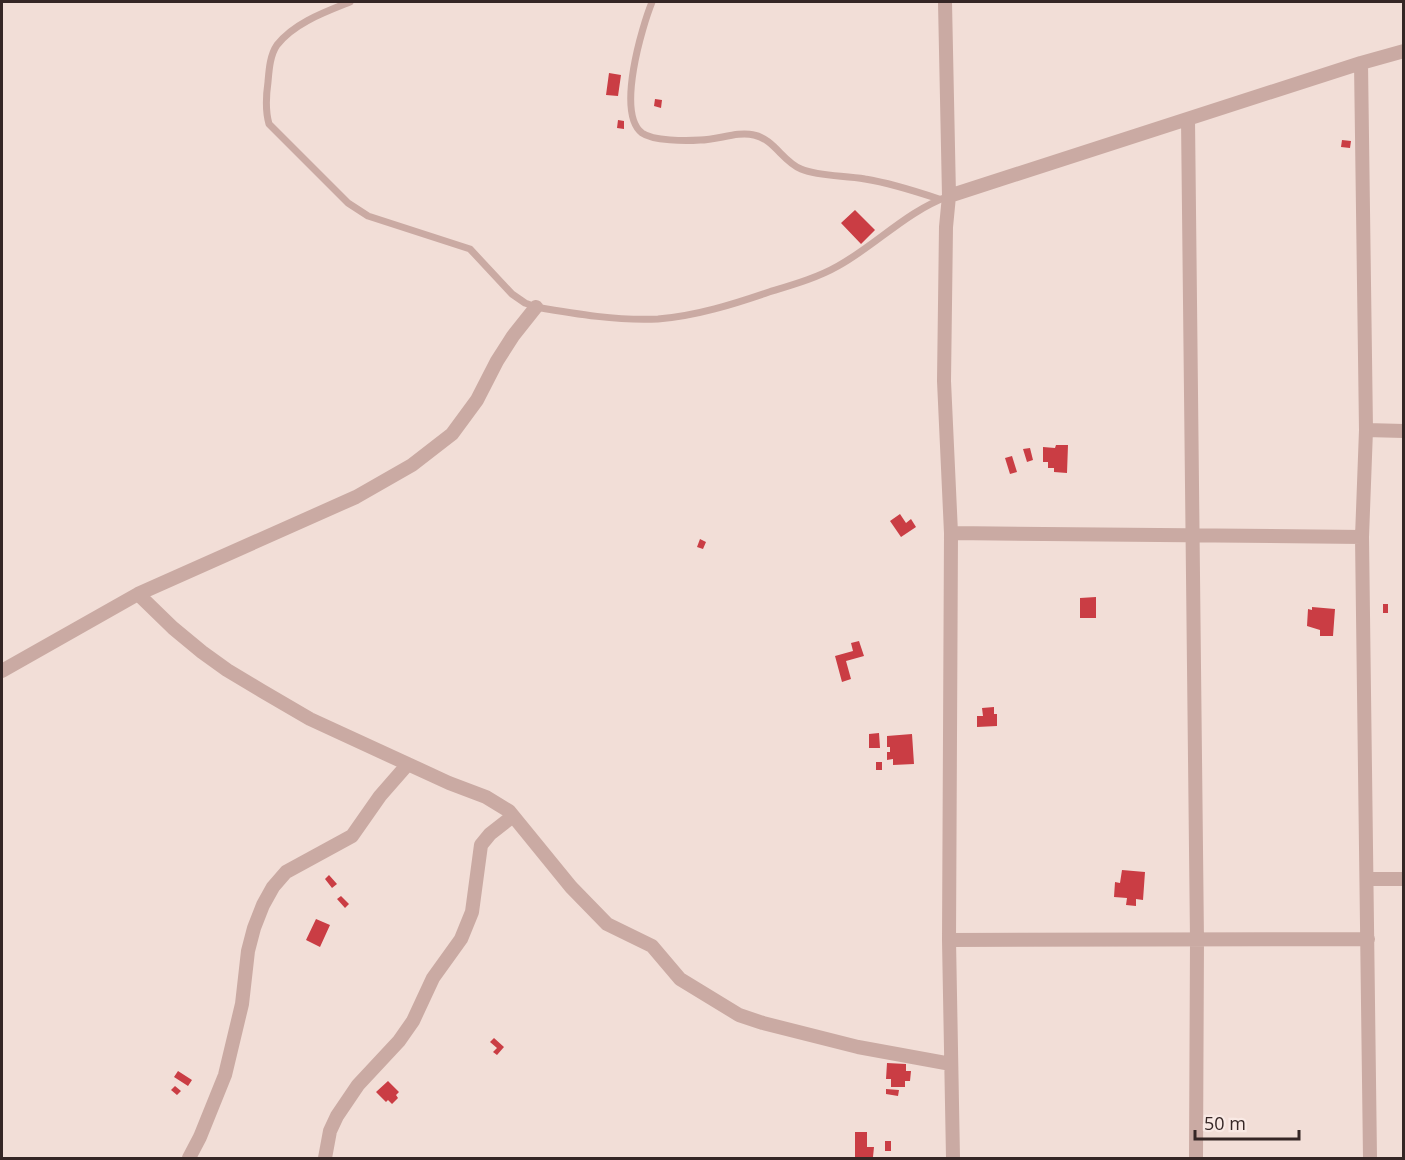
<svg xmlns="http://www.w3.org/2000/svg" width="1405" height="1160" font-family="'Open Sans',sans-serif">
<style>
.building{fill:#ca3d44}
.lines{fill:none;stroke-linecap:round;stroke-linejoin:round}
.lane{stroke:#caaaa3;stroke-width:7}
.street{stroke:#caaaa3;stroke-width:14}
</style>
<rect width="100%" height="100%" fill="#f2ded7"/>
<!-- building -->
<path class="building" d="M609,73L621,75L618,96L606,95Z
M655,99L662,100L661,108L654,106Z
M618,120L624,121V129L617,128Z
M1342,140L1351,141L1350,148L1341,147Z
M855,210L875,230L861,244L841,223Z
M1056,445H1068L1067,473L1054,472V468H1048V462H1043V447L1055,448Z
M1030,448L1033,460L1027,462L1023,449Z
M1012,456L1017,472L1010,474L1005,458Z
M900,514L906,523L911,519L916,527L901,537L890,521Z
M700,539L706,542L703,549L697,547Z
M1096,597V618H1080V598Z
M1383,604H1388V613H1383Z
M1312,607L1335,609L1333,636H1320V630L1307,626L1308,609L1312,610Z
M859,641L864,656L846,661L851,679L842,682L835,656L853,651L851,643Z
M994,707V714H997V726L977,727V716H983L982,708Z
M879,733L880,748H869V734Z
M912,734L914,764L893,765V759L887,760V752H890V747H887V736Z
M876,762H882V770H876Z
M1122,870L1145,872L1143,900L1136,899V906L1126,905L1127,898L1114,897L1115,882L1120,883Z
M329,875L337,884L332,888L325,879Z
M341,896L349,904L345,908L337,899Z
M316,919L330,925L320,947L306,940Z
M494,1038L504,1047L497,1055L493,1052L497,1048L490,1042Z
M887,1063L906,1064V1071H911L910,1081H905V1087H891V1079H886Z
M178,1071L192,1080L188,1086L174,1077Z
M388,1081L399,1092L396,1095L398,1098L392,1104L388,1100L386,1102L376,1092Z
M175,1086L181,1091L177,1095L171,1090Z
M886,1089L899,1090L898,1096L886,1094Z
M855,1132H867V1147H874L873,1157H855Z
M885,1141H891V1151H885Z"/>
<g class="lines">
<!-- lane -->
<path class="lane" d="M350,2C325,12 294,23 277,45C270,55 269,70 268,82C266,96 265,110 269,124L348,203L368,216L470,249L512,294L525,303L536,307C576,314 618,321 658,319C696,316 734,304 769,292C792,285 817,278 838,266C876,245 907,211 949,196
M652,2C642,27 616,113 642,133C653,141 686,141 700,140C718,140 737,131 754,135C774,139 783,162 801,169C821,177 844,175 865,179C890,183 915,191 939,199"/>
<!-- street -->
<path class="street" d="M945,2L949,196L946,227L944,381L951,533L949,940L953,1158
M1361,63L1366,430L1362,537L1370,1158
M1188,119L1197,940L1196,1158
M949,196L1361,63L1404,51
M1366,430L1404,431
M951,533L1362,537
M138,594L173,628L202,652L227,670L262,691L310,719L449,783L486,797L509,811L571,887L607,924L652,946L680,979L739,1015L763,1023L858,1047L951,1064
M2,671L138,594L356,497L412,465L452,434L477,400L497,361L513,336L536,307
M1368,879H1404
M949,940L1368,939
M189,1158L200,1137L225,1075L242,1004L248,951L254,928L263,905L273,887L286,872L352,836L380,796L408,764
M325,1158L330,1131L337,1116L358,1085L399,1041L413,1021L433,978L461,939L472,912L481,845L490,834L513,816"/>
</g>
<!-- border -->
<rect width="1405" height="1160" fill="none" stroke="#352625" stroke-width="6"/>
<!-- scale -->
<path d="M1195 1130v9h104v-9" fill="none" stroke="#352625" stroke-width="3"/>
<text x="1204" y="1130" font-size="18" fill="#352625" stroke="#f9e9e4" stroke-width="4.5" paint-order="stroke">50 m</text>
</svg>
